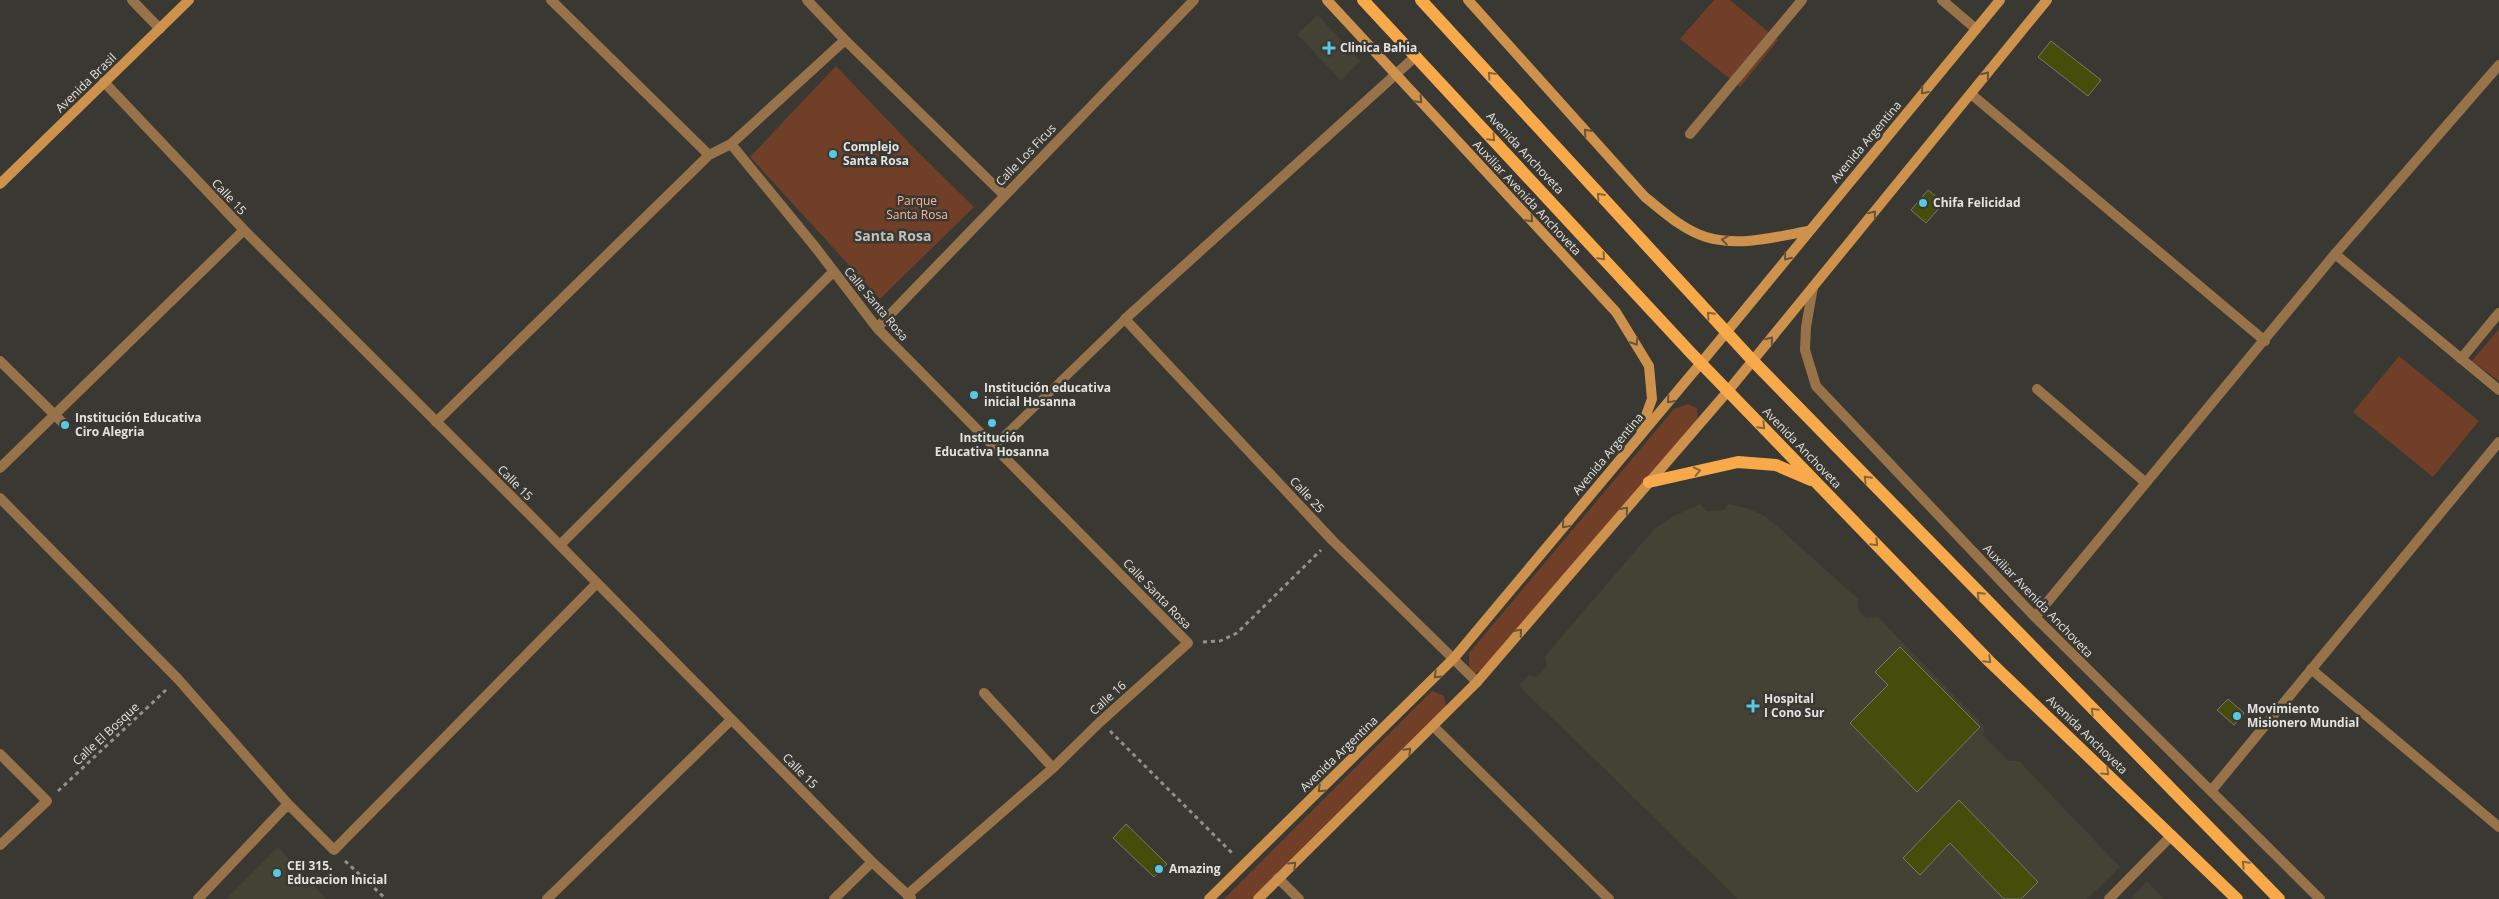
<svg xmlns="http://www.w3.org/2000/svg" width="2499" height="899" font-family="'Open Sans',sans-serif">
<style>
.built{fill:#444135}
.green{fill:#713e27}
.building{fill:#454d0b;stroke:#777872}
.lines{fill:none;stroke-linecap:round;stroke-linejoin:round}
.path{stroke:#92918d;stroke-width:3;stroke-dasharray:4 4;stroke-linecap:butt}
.service{stroke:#987248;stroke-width:9}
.pedestrian{stroke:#987248;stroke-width:10}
.minor{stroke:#987248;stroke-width:10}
.secondary{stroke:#ce924c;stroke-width:10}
.primary{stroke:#f8aa4b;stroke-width:12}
.oneway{stroke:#85663d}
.oneway2{stroke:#66533a}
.poi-dot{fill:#57c9e2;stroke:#393833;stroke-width:2}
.labels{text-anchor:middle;stroke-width:5;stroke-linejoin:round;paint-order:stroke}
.poi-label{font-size:12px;font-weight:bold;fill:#e3e2df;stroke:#393833;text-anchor:start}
.street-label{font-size:12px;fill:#e3e2df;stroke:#393833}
.park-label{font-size:12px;fill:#f8b99e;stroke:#393833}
.neighbourhood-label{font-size:14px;font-weight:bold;fill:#c2c0ba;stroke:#393833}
</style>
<rect width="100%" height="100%" fill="#393833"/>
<!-- built -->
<path class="built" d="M1318,15L1360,61L1341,81L1297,34Z
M1700,504L1707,511L1724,510L1728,504L1747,508L1765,516L1778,527L1858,599V610L1866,618L1878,617L1985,727L1983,735L2009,761H2019L2120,867L2087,899H1738L1519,686L1528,675L1537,677L1547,666L1545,656L1654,529L1672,517Z
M278,847L326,899H226Z
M2147,881L2164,899H2130Z"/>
<!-- green -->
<path class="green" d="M1714,0H1730L1778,40L1740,87L1680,39Z
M836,66L916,150L974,207L880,299L750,157Z
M2499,329V381L2472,361Z
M2399,356L2479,421L2433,477L2353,412Z
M1688,404L1697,408L1698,425L1488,668L1473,674L1469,666V653L1674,409Z
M1432,691L1444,696L1447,712L1258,899H1224Z"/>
<!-- building -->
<path class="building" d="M2051,41L2101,80L2088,96L2038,57Z
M1928,190L1944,203L1926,223L1911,210Z
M1900,647L1980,727L1917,792L1850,723L1888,685L1875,672Z
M2228,699L2244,713L2234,725L2217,710Z
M1959,800L2038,882L2021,899H2004L1950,843L1920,875L1903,858Z
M1126,824L1167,864L1154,877L1113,838Z"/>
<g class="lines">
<!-- path -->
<path class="path" d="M1203,642L1220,641L1237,633L1321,550
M1110,731L1233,854
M58,791L166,690
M345,861L386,899"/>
<!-- service -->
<path class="service" d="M994,446L1125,319"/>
<!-- pedestrian -->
<path class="pedestrian" d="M2335,254L2499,390
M2461,359L2499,313
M2311,669L2499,827"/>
<!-- minor -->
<path class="minor" d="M132,0L160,29
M551,0L709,155L731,144L816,248L877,328L1188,643L1100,722L1053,768L907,895
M807,0L845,40L1004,195
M1942,0L1976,29
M1416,56L1125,319L1332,540L1477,682
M104,82L244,230L537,522L872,862L911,898
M1971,94L2265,341
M1690,134L1802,0
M731,144L845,40
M1813,287L1806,327L1805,350L1816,386L2035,617L2320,899
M877,328L1194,0
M0,361L65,425
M2037,389L2146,483
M436,422L709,155
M0,468L244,230
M0,498L178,679L288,804L334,850L597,583
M560,545L833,272
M2035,617L2335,254L2499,65
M984,693L1053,768
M1433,726L1609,899
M0,754L47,801L0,845
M2211,791L2499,442
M1278,878L1299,899
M198,899L288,804
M547,899L731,720
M834,899L872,862
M2109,899L2172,835"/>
<!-- secondary -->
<path class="secondary" d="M1327,0L1616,312L1649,366L1652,399L1641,429
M1468,0L1645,197C1664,212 1683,230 1706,237C1739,247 1776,237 1808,231
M0,184L189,0
M1209,899L1454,658L1701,363L2000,0
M1258,899L1477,682L1728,391L2047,0"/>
<!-- primary -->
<path class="primary" d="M1363,0L1691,353L1989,661L2237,899
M1421,0L1753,361L2279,899
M1649,482L1738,462L1776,465L1811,480"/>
</g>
<!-- one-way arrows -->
<defs><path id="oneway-chevron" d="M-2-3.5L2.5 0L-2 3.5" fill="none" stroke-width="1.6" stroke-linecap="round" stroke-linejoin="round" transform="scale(1.25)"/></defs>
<g class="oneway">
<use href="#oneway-chevron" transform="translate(1491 75) rotate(-132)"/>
<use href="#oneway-chevron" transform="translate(1492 138) rotate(47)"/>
<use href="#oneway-chevron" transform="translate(1600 196) rotate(-132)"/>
<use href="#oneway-chevron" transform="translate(1602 257) rotate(47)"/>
<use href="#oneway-chevron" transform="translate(1710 315) rotate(-133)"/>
<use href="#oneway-chevron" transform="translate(1762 426) rotate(46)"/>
<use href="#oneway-chevron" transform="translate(1697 471) rotate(-13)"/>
<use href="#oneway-chevron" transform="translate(1867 479) rotate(-134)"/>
<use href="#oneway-chevron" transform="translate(1875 543) rotate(46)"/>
<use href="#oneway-chevron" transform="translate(1980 595) rotate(-134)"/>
<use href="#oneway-chevron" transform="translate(1988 660) rotate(45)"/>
<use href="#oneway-chevron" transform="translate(2094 711) rotate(-135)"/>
<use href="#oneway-chevron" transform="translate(2106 772) rotate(44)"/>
<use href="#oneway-chevron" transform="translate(2245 864) rotate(-135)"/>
</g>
<g class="oneway2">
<use href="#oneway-chevron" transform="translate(1986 75) rotate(-51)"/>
<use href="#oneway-chevron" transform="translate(1924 91) rotate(130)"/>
<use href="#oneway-chevron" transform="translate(1419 100) rotate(47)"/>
<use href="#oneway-chevron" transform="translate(1587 132) rotate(-132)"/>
<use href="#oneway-chevron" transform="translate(1873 214) rotate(-51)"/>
<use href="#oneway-chevron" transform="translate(1530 219) rotate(47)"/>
<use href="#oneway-chevron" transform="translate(1725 240) rotate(-173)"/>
<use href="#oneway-chevron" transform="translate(1787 257) rotate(129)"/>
<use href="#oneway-chevron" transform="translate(1770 340) rotate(-51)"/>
<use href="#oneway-chevron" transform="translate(1635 342) rotate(58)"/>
<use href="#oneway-chevron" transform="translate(1670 400) rotate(131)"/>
<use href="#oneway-chevron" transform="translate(1625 510) rotate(-49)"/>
<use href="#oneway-chevron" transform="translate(1565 525) rotate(130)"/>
<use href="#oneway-chevron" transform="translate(1519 632) rotate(-49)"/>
<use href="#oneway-chevron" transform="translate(1437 675) rotate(136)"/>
<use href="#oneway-chevron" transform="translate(1408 751) rotate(-45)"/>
<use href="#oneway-chevron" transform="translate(1321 789) rotate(136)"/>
<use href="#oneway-chevron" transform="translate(1293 865) rotate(-44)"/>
</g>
<!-- markers -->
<g class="poi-dot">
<path d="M1326.5 40.5h5v5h5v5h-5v5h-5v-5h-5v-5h5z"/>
<circle cx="833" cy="154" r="5"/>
<circle cx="1923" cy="203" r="5"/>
<circle cx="974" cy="395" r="5"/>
<circle cx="992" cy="423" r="5"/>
<circle cx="65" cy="425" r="5"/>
<path d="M1750.5 698.5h5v5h5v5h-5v5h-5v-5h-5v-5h5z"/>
<circle cx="2237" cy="716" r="5"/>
<circle cx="1159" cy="869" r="5"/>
<circle cx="277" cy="873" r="5"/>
</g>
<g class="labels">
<!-- poi labels -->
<g class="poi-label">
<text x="1340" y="52">Clinica Bahia</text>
<text x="843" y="151">Complejo<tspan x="843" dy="14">Santa Rosa</tspan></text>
<text x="1933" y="207">Chifa Felicidad</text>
<text x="984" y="392">Institución educativa<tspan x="984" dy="14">inicial Hosanna</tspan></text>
<text x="75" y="422">Institución Educativa<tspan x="75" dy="14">Ciro Alegria</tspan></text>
<text x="992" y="442" text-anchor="middle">Institución<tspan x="992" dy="14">Educativa Hosanna</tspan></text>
<text x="1764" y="703">Hospital<tspan x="1764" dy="14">I Cono Sur</tspan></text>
<text x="2247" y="713">Movimiento<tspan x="2247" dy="14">Misionero Mundial</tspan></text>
<text x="287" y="870">CEI 315.<tspan x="287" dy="14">Educacion Inicial</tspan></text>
<text x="1169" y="873">Amazing</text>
</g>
<!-- street labels -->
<g class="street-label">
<text transform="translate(86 83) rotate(-44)" y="4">Avenida Brasil</text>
<text transform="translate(1866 142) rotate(-50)" y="4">Avenida Argentina</text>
<text transform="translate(1525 153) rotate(47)" y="4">Avenida Anchoveta</text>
<text transform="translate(1026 155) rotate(-46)" y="4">Calle Los Ficus</text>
<text transform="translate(229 197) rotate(47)" y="4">Calle 15</text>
<text transform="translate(1527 198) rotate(47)" y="4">Auxiliar Avenida Anchoveta</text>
<text transform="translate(876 304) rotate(50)" y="4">Calle Santa Rosa</text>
<text transform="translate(1802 448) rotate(46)" y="4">Avenida Anchoveta</text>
<text transform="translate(1608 454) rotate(-50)" y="4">Avenida Argentina</text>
<text transform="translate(515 483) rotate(45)" y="4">Calle 15</text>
<text transform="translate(1307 495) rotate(47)" y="4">Calle 25</text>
<text transform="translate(1157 594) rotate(46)" y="4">Calle Santa Rosa</text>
<text transform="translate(2038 601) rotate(46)" y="4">Auxiliar Avenida Anchoveta</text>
<text transform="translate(1108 698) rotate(-42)" y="4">Calle 16</text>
<text transform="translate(106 734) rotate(-43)" y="4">Calle El Bosque</text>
<text transform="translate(2087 735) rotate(44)" y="4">Avenida Anchoveta</text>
<text transform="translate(1339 754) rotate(-44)" y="4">Avenida Argentina</text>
<text transform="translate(800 771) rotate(45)" y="4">Calle 15</text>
</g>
<!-- park labels -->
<g class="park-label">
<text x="917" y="205">Parque<tspan x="917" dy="14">Santa Rosa</tspan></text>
</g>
<!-- neighbourhood labels -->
<g class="neighbourhood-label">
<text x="893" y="241">Santa Rosa</text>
</g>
</g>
</svg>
